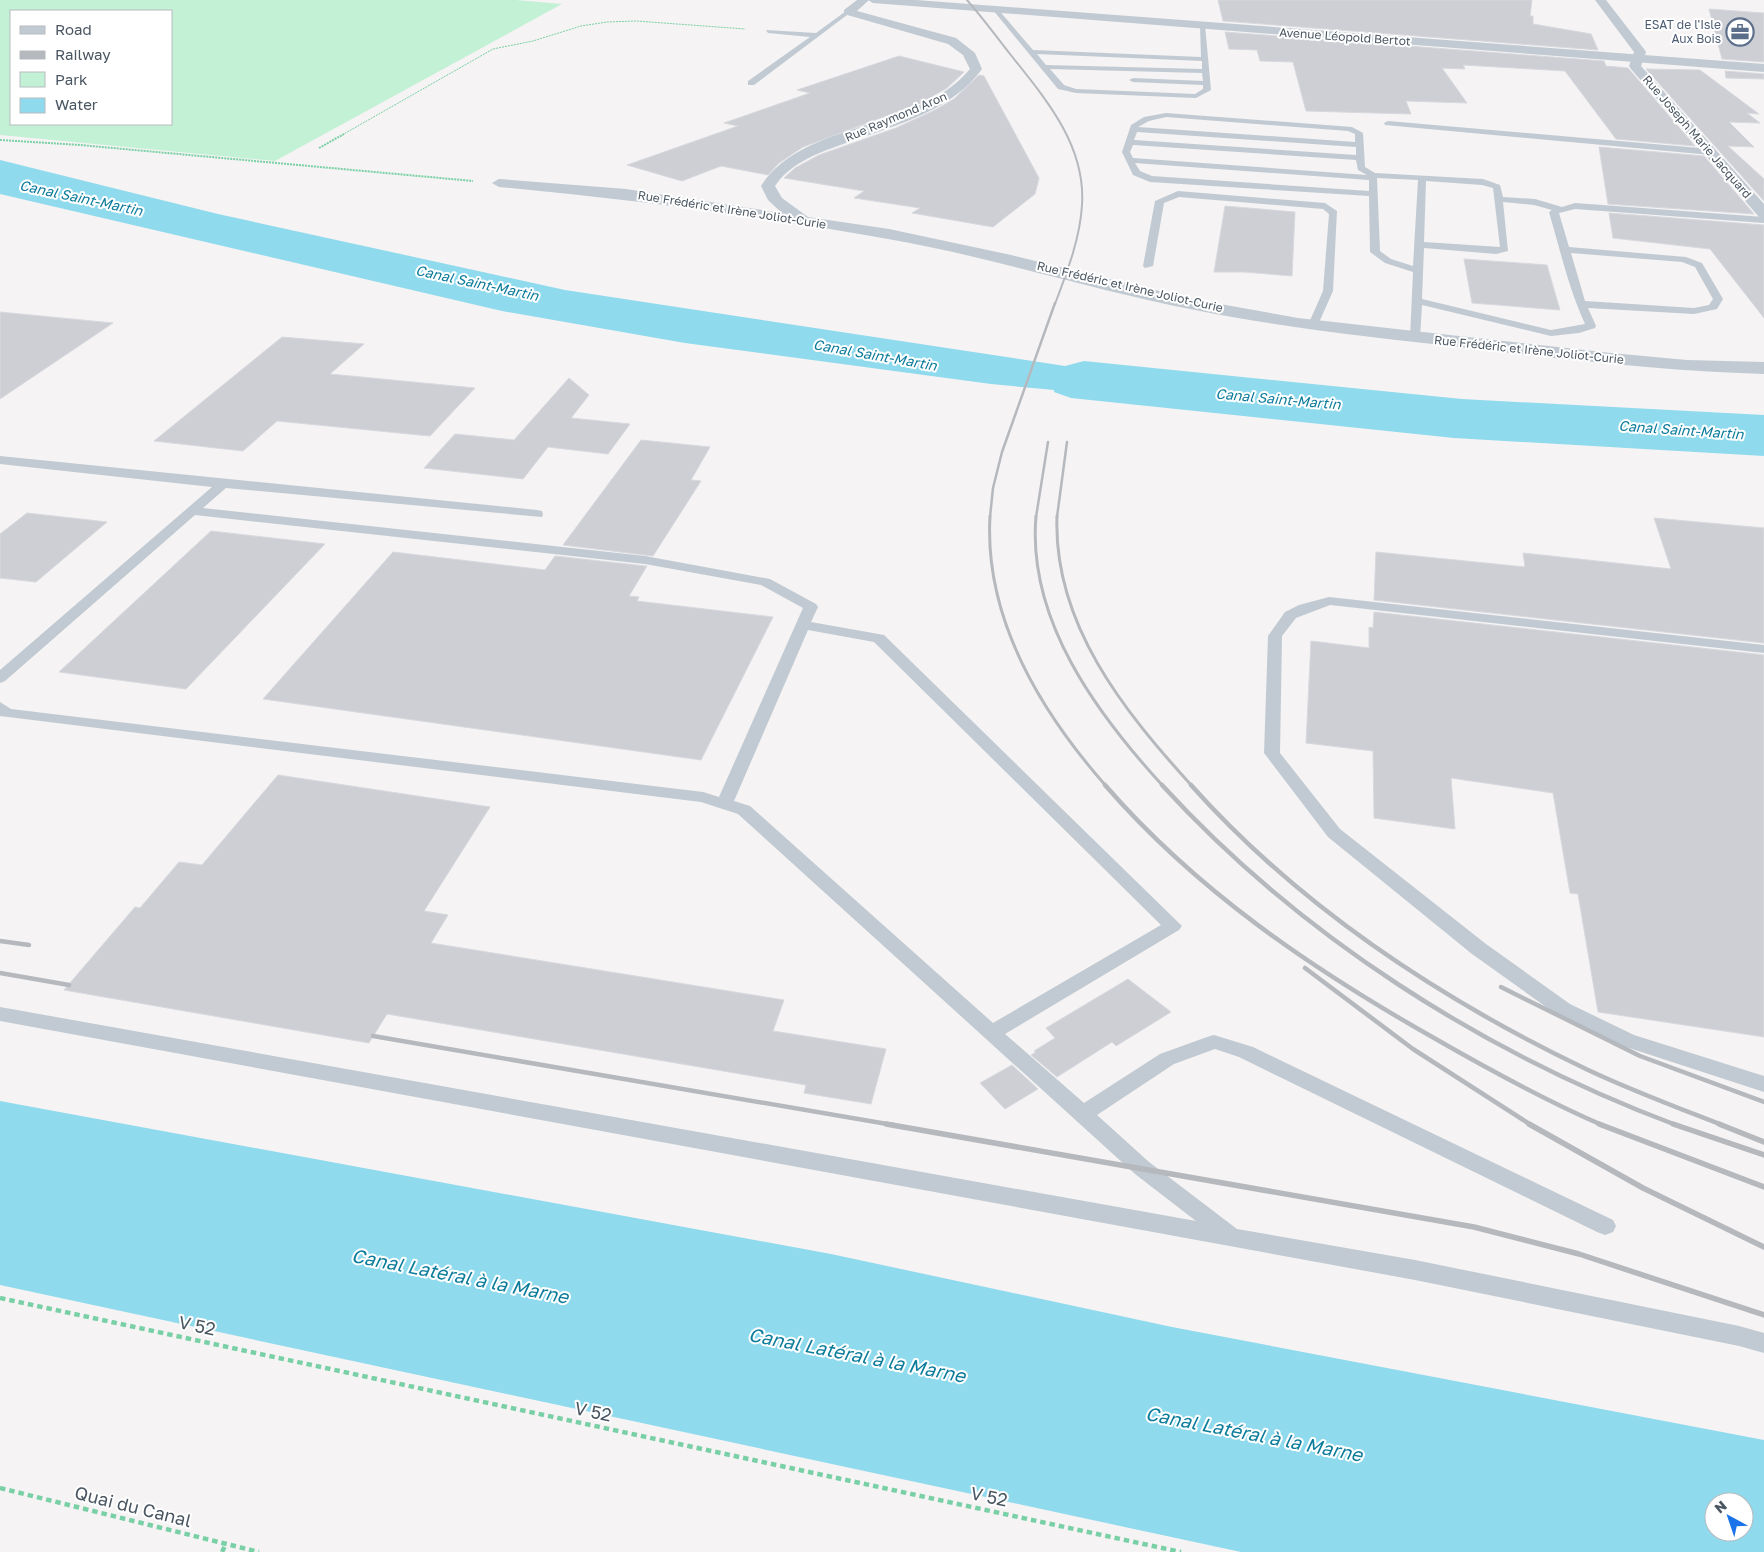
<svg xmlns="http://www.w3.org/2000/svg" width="1764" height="1552" font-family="'Golos Text',sans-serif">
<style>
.green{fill:#c3f1d5;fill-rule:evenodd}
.water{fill:#90daee;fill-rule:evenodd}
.building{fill:#cdcfd5;stroke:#d7d9de}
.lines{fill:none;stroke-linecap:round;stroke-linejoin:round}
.path-far2{stroke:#7ad0a6;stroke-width:1;stroke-dasharray:2 1;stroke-linecap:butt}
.path-far1{stroke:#7ad0a6;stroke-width:2;stroke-dasharray:2 1;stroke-linecap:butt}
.path{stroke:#7ad0a6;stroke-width:4.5;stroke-dasharray:5.5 4;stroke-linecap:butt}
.service{fill:#c1cad2;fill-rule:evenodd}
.minor{fill:#c1cad2;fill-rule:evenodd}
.tertiary{fill:#c1cad2;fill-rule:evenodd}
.rail-far4{stroke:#b5b8bd;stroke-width:2}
.rail-far3{stroke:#b5b8bd;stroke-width:2.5}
.rail-far2{stroke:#b5b8bd;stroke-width:3}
.rail-far1{stroke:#b5b8bd;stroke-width:4.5}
.rail{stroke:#b5b8bd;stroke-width:5.5}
.labels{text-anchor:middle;stroke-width:4;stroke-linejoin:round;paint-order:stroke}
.far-service-label{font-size:12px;fill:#4e5e75;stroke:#fff;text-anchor:end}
.far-street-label{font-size:12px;fill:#4a5661;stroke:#fff}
.far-water-label{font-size:14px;font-style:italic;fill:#0c7c9b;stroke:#fff}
.near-street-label{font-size:18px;fill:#4a5661;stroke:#fff}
.near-water-label{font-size:19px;font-style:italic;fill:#0c7c9b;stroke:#fff}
</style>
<rect width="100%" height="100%" fill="#f5f3f3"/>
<!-- green -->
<path class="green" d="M0,0H516L562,4L275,161L0,135ZM11,11H171V124H11Z"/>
<!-- water -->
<path class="water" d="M0,160L218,214L565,290L1065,366L1084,361L1462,399L1764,415V456L1454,438L1071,398L1054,392V390L991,384L685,343L502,311L0,194Z
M0,1101L831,1254L1172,1327L1764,1440V1552H1241L0,1285ZM1714,1502H1744V1532H1714Z"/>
<!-- building -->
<path class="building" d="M1218,0H1532L1530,16H1533V24L1591,34L1598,50L1223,21Z
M1709,9L1764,13V62L1722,59Z
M1225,32L1604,61L1606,66L1628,68L1695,146L1616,139L1565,71L1463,65L1465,69L1442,68L1467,103L1406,101L1411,114L1306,111L1293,62L1260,61L1257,50L1229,49Z
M899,56L964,72L947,88L921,103L803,147L779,163L768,175L721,166L682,181L627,165L738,126L724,123L810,93L797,90Z
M1646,69L1700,70L1759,114L1747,113L1760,123L1729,122L1754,147L1728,146L1764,179V201Z
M1725,71L1764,74V79L1726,78Z
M979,75L984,76L1039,178L1035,194L993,227L912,213L920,208L854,198L864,191L784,178L795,168L819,155L896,128L935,110L954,99Z
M1599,147L1704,156L1754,214L1608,204Z
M1225,206L1295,212L1292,276L1244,272H1214Z
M1609,213L1764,225V318L1710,249L1613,238Z
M1464,259L1547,265L1560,310L1472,303Z
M0,312L113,323L0,399Z
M282,337L364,344L330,374L475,388L430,436L277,421L243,451L154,441Z
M569,378L589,395L571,418L630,424L608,454L548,447L523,479L424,468L455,434L514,440Z
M641,440L710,447L691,480L701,481L653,556L563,545Z
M27,513L107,522L36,582L0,578V534Z
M1654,518L1764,528V643L1374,600L1376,552L1525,567L1523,553L1671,569Z
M211,531L325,544L186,689L59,672Z
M393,552L545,570L555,556L645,566H647L629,596L639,597L637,601L773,617L701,760L263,699Z
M1374,612L1764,655V1037L1598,1012L1578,894L1570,893L1553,793L1451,778L1455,829L1374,818L1373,751L1306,743L1311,641L1369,648V627L1373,628Z
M278,775L490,807L424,911L448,915L431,943L784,1000L773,1031L886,1049L871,1104L804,1093L806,1085L387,1014L369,1043L64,990L135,907L140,908L179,862L202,865Z
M1128,979L1171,1012L1116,1046L1112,1042L1057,1077L1031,1055L1036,1052L1034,1051L1055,1038L1046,1028Z
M1012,1065L1038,1089L1005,1109L980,1083Z"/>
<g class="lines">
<!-- path-far2 -->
<path class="path-far2" d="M342,135L493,49L533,41L581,26L607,22L636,21L745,29"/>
<!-- path-far1 -->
<path class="path-far1" d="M0,140L80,145L473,181
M319,148L344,134"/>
<!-- path -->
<path class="path" d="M0,1298L1181,1552
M0,1488L259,1552
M222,1552L226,1544"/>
<!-- service -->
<path class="service" d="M993,8H997L1033,50L1201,57L1200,26L1205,25L1211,90L1196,98L1076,93L1058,89L993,10ZM1037,54L1202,61V69L1046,65ZM1050,69L1202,73L1203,81L1133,78L1129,80L1133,82L1203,85V89L1195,94L1076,89L1064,85Z
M846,11L851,12L754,85H748V81L810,37L768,33L766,30L816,33Z
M1166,113L1352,127L1363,133L1365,167L1375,173L1483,179L1500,185L1503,197L1535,199L1562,207L1575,203L1764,217V223L1575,209L1559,213L1569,247L1686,257L1702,263L1723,299L1717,309L1694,314L1588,308L1596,326L1595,328L1579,333L1551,336L1422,305L1420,338L1415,341L1410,338L1413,272L1385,263L1370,252L1369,196L1150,182L1133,175L1122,152L1131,125L1144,117ZM1166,117L1348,131L1355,134V142L1138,127L1149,121ZM1137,132L1356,147V155L1134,140ZM1133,145L1356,160L1358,170L1367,175L1133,158L1130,152ZM1135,163L1369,180V191L1152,176L1140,171ZM1377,178L1418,180L1413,266L1391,259L1380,251ZM1426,181L1482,185L1493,188L1500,247L1424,242ZM1503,202L1534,205L1552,210L1549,212C1560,250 1569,289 1585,324L1551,330L1422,299L1424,248L1496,254L1508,251ZM1571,253L1682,262L1695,267L1713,299L1709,305L1694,308L1585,301Z
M1388,121L1711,149L1715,152L1711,155L1385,125L1384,123Z
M1178,191L1325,203L1337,211L1333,291L1317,327L1313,328L1308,325L1323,291L1329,214L1323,209L1179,197L1164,203L1153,266L1145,268L1143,266L1155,201Z
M0,456L537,510L542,511L543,514L542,517L226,488L203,508L645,556L770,579L816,604L818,607L811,622L884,635L1182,926L1179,930L1005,1034L1084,1103L1160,1054L1207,1037L1214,1035L1253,1047L1613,1220L1616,1226L1613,1232L1605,1235L1597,1232L1239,1057L1215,1049L1174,1064L1097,1115L1149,1162L1237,1229L1415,1260L1739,1326L1764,1333V1353L1739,1346L1415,1280L0,1021V1007L1196,1221L1135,1174L738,814L701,802L0,716V702L11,709L703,792L719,797L803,608L761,585L645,564L195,515L5,681L0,683V670L212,487L0,464ZM808,630L874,642L1161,925L993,1023L750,806L734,801Z
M1329,597L1764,645V653L1330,605L1296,618L1282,636L1280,753L1340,829L1486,944L1570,1004L1634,1035L1764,1076V1092L1620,1045L1556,1014L1472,954L1328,837L1264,753L1268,636L1285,612L1299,605Z"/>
<!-- minor -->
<path class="minor" d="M857,0H869L857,11L956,38L975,53L982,69C950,114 885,128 835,147C813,155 789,165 775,186L782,198L808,217L889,229L1011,255L1192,299L1298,318L1611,353L1687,360L1764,362V374C1665,371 1568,360 1469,348C1377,338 1286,328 1195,310C1092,290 992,257 888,239C759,216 629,199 499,187L492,183L499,179L626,189L782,213L768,200L761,186C802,121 919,131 970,69L963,55L948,44L844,14V10Z
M1595,0H1606L1644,49L1646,52L1641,66L1764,204V219L1759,217L1631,69L1629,66L1634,52Z"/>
<!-- tertiary -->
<path class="tertiary" d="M868,0H916L1764,64V72L873,3Z"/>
<!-- rail-far4 -->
<path class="rail-far4" d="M967,0C982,17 996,36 1010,54C1045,98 1086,145 1082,205C1080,239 1067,272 1055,304"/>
<!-- rail-far3 -->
<path class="rail-far3" d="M990,517L993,488L1002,452L1055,303
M1036,517L1048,442
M1057,517L1067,442"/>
<!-- rail-far2 -->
<path class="rail-far2" d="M990,516C984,618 1041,712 1106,786
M1036,516C1027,620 1097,714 1163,786
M1057,516C1053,624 1124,711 1192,786"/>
<!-- rail-far1 -->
<path class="rail-far1" d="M1105,785C1197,891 1312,969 1434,1038C1488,1069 1544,1100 1602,1125
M1162,785C1301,937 1484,1053 1676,1125
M1191,785C1299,906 1440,999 1586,1069C1630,1090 1676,1107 1722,1125
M0,941L29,945
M1305,968L1413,1049L1531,1125
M0,973L69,985
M1501,987L1640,1056L1764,1102
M373,1036L893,1125"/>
<!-- rail -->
<path class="rail" d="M886,1124L1474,1227L1579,1254L1764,1315
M1529,1124L1643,1188L1764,1247
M1599,1124L1764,1187
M1673,1124L1764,1155
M1719,1124L1764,1142"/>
</g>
<!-- icons -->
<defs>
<g id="office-ring" transform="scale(1.4375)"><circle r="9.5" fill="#fff" stroke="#5c6f8a" stroke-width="1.5"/><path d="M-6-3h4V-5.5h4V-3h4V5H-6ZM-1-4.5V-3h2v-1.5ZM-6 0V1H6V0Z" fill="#5c6f8a"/></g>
</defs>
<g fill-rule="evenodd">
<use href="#office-ring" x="1740" y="32"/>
</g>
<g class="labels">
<!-- far-service labels -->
<g class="far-service-label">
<text x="1721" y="29">ESAT de l'Isle<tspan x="1721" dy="14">Aux Bois</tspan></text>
</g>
<!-- far-street labels -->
<g class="far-street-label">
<text transform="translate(1345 37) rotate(4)" y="4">Avenue Léopold Bertot</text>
<text transform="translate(896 117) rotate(-23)" y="4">Rue Raymond Aron</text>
<text transform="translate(1697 137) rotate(49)" y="4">Rue Joseph Marie Jacquard</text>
<text transform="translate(732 210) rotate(9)" y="4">Rue Frédéric et Irène Joliot-Curie</text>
<text transform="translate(1130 287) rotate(13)" y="4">Rue Frédéric et Irène Joliot-Curie</text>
<text transform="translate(1529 350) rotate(6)" y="4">Rue Frédéric et Irène Joliot-Curie</text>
</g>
<!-- far-water labels -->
<g class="far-water-label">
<text transform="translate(81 198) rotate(12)" y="5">Canal Saint-Martin</text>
<text transform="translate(477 283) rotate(12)" y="5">Canal Saint-Martin</text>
<text transform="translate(875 355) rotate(10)" y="5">Canal Saint-Martin</text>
<text transform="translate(1278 399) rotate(5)" y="5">Canal Saint-Martin</text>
<text transform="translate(1681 430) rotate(4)" y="5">Canal Saint-Martin</text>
</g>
<!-- near-street labels -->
<g class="near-street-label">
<text transform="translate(197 1326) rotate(12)" y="6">V 52</text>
<text transform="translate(593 1412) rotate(12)" y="6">V 52</text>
<text transform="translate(989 1497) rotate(12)" y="6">V 52</text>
<text transform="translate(133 1507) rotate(14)" y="6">Quai du Canal</text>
</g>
<!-- near-water labels -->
<g class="near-water-label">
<text transform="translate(460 1276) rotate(11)" y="7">Canal Latéral à la Marne</text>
<text transform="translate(857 1355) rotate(11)" y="7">Canal Latéral à la Marne</text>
<text transform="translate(1254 1434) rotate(11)" y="7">Canal Latéral à la Marne</text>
</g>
</g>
<!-- legend -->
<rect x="10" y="10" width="162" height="115" fill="#ffffff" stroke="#b7bbc0"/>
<rect x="20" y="26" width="25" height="8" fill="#c1cad2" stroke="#b7bbc0"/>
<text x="55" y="35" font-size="15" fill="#4a5661">Road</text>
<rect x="20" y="51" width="25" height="8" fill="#b5b8bd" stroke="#b7bbc0"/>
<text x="55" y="60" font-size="15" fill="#4a5661">Railway</text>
<rect x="20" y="72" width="25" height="15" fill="#c3f1d5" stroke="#b7bbc0"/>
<text x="55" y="85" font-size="15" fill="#4a5661">Park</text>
<rect x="20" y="98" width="25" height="15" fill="#90daee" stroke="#b7bbc0"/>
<text x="55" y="110" font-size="15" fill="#4a5661">Water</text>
<!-- north arrow -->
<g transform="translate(1729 1517) rotate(320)"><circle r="24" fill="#ffffff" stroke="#b7bbc0"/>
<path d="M0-4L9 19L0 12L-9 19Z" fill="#1a73e8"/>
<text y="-8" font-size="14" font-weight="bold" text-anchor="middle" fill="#4a5661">N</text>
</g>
</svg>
